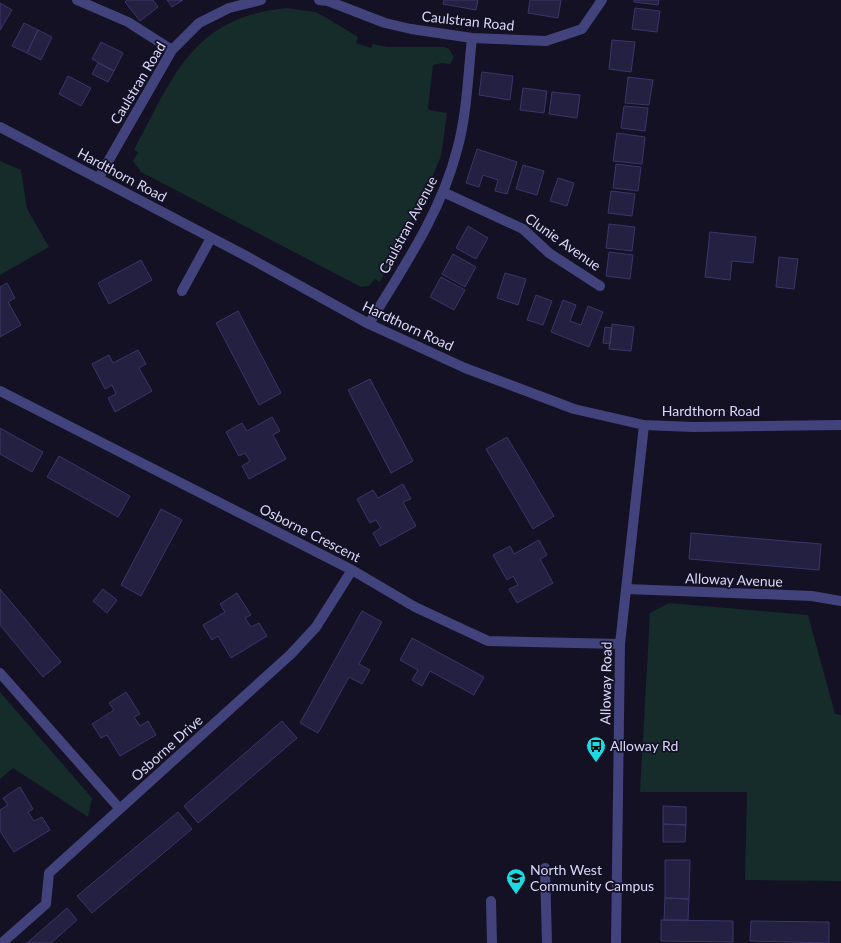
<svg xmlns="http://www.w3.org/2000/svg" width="841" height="943" font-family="Lato,sans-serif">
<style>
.green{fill:#152c2a}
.building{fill:#242041;stroke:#3c356a}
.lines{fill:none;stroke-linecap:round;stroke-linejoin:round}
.minor{stroke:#42437c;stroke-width:10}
.labels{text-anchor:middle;stroke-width:3.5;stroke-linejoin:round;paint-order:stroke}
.street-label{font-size:14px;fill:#dad8fa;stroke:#131123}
.poi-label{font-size:14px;fill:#dad8fa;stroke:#131123;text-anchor:start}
</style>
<rect width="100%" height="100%" fill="#131123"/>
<!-- green -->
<path class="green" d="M287,8L315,12L327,18L358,37L356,43L371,48L373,44L388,47H444L449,49L454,57L450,64L442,63L433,65L428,108L429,110L447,113L441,156L431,180L380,282L375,279L369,286L361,287L141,172L133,161L138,152L134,150C174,76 192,17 287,8Z
M0,161L21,170L27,209L49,247L0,275Z
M669,603L808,615L835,714L841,715V881L745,880L747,792H640L650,613Z
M0,692L92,798L88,817L13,768L0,779Z"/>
<!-- building -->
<path class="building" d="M127,0H153L158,7L140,21L125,2Z
M167,0H183L172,7Z
M444,0H478L476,10L443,4Z
M530,0H561L558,18L528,13Z
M634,0H659L658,5L634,2Z
M0,3L12,10L0,30Z
M635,8L660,11L657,32L632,29Z
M24,23L38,30L27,53L12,46Z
M38,30L52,37L41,60L27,53Z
M612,40L635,42L631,72L609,69Z
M101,42L123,53L114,71L92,59Z
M98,63L114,71L108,82L92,74Z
M482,72L513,76L510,100L479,95Z
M68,76L91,88L81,106L59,94Z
M628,77L653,80L649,105L625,103Z
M523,88L547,91L544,113L520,110Z
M552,92L580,95L577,118L549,114Z
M624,106L648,108L645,131L621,128Z
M617,133L645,137L642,164L613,161Z
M477,149L517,162L507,194L495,191L498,180L483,175L479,187L466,183Z
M616,164L641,167L638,191L613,188Z
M523,165L544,171L537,195L516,189Z
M558,178L574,183L567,206L550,201Z
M611,191L635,194L632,216L608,213Z
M609,224L635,227L632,251L606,248Z
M468,226L488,238L476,259L456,248Z
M710,232L756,237L753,263L732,261L730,280L705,277Z
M609,252L633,255L630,279L606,276Z
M453,254L476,267L465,287L442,274Z
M779,257L798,259L794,289L776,287Z
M141,260L152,280L109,304L98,283Z
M505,273L526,279L518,305L497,298Z
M441,277L465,290L454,310L430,297Z
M7,283L15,298L8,302L21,325L0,337V287Z
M536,295L552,301L543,325L527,320Z
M563,300L576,305L570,321L581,325L588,306L603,312L589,347L551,332Z
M238,311L281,393L259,405L216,323Z
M612,324L634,327L631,351L609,349Z
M605,327L612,328L610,344L603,343Z
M138,350L146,364L139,368L152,391L115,412L108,398L116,394L112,385L105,389L92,364L109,355L113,363Z
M370,379L413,461L391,473L348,390Z
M272,417L280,431L273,435L286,459L249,479L242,466L250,461L245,453L239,456L226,432L242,423L247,431Z
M0,428L43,452L32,472L0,454Z
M507,437L554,516L533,529L486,449Z
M59,456L130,496L118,517L47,477Z
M403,484L411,499L403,502L416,526L380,546L373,533L381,528L376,520L370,523L357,499L373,490L378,498Z
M161,509L182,520L141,596L121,585Z
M691,533L821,544L819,570L689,559Z
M539,540L547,555L540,559L553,583L517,603L509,589L518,585L513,576L507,580L493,555L510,546L514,554Z
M0,589L61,662L43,677L0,625Z
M103,589L117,600L107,613L93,601Z
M237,593L251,615L245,618L251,627L259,623L267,636L231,658L218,636L212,640L203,625L225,612L220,604Z
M362,611L382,622L359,664L370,670L362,684L349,677L318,733L300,723Z
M412,638L484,677L474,695L430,671L422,686L412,680L418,670L400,660Z
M126,692L140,714L134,717L140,726L148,721L156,735L120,756L107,735L101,738L92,724L114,710L109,703Z
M282,721L297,738L198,823L184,806Z
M20,787L33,809L28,812L34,821L42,817L50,830L14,852L0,831V810L8,805L3,798Z
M663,806L686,807V825L663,824Z
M178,812L192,829L92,913L77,896Z
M663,824L686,825L685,842H663Z
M665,860H690L689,899L665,898Z
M665,898L689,899L688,920H664Z
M67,908L77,920L51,943H27Z
M661,920L733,921V942L661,941Z
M751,921L829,922V943L750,941Z"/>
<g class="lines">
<!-- minor -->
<path class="minor" d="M77,0L128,22L172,50
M319,0L328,1L385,23L411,29L472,38L546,41L582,29L602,0
M0,127L246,256L369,324L465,368L574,409L644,425L693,427L841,425
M98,179L172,50L199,23L229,8L261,0
M443,192L523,229L549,253L600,286
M182,291L211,238
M369,324C402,269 441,213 457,150C467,115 468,74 472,38
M0,391L352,570L415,607L488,641L620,644
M626,589L812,596L841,601
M0,673L120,809
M545,868L547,943
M491,901L492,943
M3,942L46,904L49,873L291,654L316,627L352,570
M616,943L620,644L644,425"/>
</g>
<!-- icons -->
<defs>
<g id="bus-pin" transform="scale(1)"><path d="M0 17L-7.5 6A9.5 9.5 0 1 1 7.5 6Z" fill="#1dd9e1" stroke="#131123"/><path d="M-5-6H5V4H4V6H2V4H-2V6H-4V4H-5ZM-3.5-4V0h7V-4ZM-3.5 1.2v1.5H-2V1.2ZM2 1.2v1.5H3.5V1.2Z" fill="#111"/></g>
<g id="school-pin" transform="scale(1)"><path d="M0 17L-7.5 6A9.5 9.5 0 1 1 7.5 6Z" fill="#1dd9e1" stroke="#131123"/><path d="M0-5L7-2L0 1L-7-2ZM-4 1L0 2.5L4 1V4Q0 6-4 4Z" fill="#111"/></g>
</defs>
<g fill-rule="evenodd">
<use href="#bus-pin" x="596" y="746"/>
<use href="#school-pin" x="516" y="878"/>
</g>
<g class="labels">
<!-- street labels -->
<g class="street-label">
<text transform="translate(468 21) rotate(6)" y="5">Caulstran Road</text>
<text transform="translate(138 83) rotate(-59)" y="5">Caulstran Road</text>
<text transform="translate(122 175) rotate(28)" y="5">Hardthorn Road</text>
<text transform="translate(408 225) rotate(-62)" y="5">Caulstran Avenue</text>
<text transform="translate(563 242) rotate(35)" y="5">Clunie Avenue</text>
<text transform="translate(408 326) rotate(25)" y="5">Hardthorn Road</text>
<text x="711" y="416">Hardthorn Road</text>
<text transform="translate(310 533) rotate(27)" y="5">Osborne Crescent</text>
<text transform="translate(734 580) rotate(2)" y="5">Alloway Avenue</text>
<text transform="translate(606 683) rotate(-89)" y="5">Alloway Road</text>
<text transform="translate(167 748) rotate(-42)" y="5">Osborne Drive</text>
</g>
<!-- poi labels -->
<g class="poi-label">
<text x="610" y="751">Alloway Rd</text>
<text x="530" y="875">North West<tspan x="530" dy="16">Community Campus</tspan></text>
</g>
</g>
</svg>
